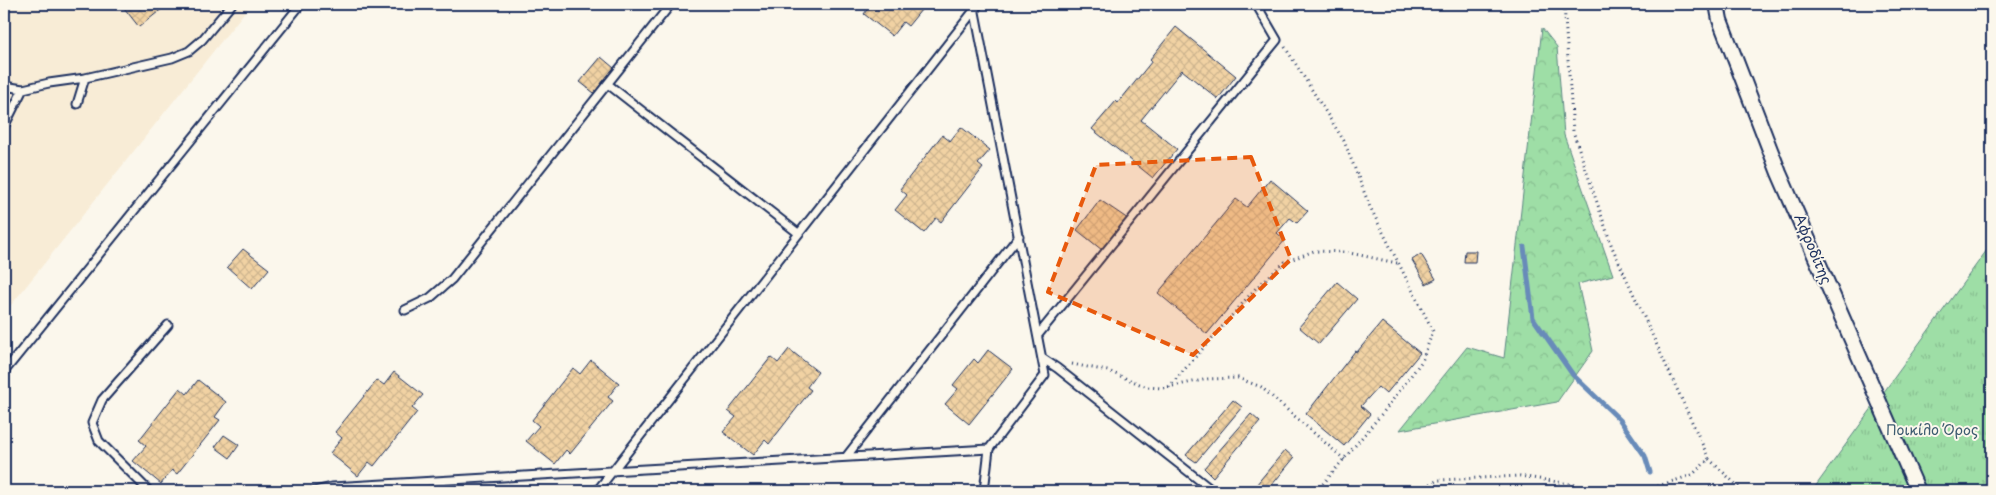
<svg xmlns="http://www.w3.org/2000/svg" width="1996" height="495" font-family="'Playpen Sans',sans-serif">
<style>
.built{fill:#f8ecd6}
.grass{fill:url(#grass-tufts);stroke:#5c8682}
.forest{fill:url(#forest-crowns);stroke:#5c8682}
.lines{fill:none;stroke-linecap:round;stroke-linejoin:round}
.stream{stroke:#678bb9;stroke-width:5}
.building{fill:url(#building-cross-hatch);stroke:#1b2f5e}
.lane-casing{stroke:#1b2f5e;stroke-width:11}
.street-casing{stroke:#1b2f5e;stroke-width:18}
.path{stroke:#1b2f5e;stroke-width:3;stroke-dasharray:1 4;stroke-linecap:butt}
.lane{stroke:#fbf7ec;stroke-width:7}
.street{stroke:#fbf7ec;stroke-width:14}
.marked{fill:#e8590c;fill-opacity:0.2;stroke:#e8590c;stroke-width:4;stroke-dasharray:10 6;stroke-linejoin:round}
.labels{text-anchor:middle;stroke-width:4;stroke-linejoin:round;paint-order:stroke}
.street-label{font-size:14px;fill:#1b2f5e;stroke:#fbf7ec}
.park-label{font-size:14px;fill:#3c5b70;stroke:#fbf7ec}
</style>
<defs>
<pattern id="grass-tufts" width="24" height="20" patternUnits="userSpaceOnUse" patternTransform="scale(1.25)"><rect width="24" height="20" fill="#9edea6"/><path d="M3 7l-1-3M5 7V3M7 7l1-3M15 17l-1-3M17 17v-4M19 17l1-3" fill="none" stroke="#88bf91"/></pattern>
<pattern id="forest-crowns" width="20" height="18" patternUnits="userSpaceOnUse" patternTransform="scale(1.25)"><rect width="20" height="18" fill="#9edea6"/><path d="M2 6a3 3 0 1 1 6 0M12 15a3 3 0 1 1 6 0" fill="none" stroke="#88bf91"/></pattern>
<pattern id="building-cross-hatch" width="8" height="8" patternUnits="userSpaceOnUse" patternTransform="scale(1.25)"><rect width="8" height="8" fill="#f1d2a3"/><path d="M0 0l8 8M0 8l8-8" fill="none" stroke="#ceb58f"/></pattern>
</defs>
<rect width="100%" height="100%" fill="#fbf7ec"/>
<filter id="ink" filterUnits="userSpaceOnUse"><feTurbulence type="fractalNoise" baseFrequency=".02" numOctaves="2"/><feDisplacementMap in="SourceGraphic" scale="10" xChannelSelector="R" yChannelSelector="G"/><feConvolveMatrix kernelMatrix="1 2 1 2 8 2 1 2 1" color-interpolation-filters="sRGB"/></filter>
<g filter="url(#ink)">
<!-- built -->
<path class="built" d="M4,4H251L4,314Z"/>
<!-- grass -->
<path class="grass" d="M1992,243V491H1812Z"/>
<!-- forest -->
<path class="forest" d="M1542,28L1557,47L1564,135L1613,275L1578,284L1593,351L1557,402L1400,430L1467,347L1504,358Z"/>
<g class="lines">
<!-- stream -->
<path class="stream" d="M1524,247L1533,318L1573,375L1620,420L1645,456L1650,472"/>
</g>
<!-- building -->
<path class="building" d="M121,4H159L163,8L139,27Z
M871,4H926L908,26L903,22L892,36L864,14Z
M1176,27L1236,76L1218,99L1182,70L1141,120L1177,149L1153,178L1092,129L1116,101L1118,103L1152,61L1150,59Z
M601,57L614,68L594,93L580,82Z
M961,127L990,150L978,164L983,168L941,222L936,218L924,233L895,210L907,195L900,189L942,135L950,141Z
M1270,179L1308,211L1297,223L1290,218L1277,233L1285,240L1207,334L1158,293L1236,199L1247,207Z
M1100,200L1128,219L1102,250L1077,230Z
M243,249L269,269L252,289L227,267Z
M1465,251H1476L1475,262H1464Z
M1421,254L1436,279L1426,284L1412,260Z
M1337,282L1357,299L1319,344L1299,327Z
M1382,322L1420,353L1386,394L1378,387L1361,406L1370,414L1344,446L1306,414L1355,351L1357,352Z
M789,349L818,372L807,387L811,390L769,444L765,440L753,455L723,432L736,417L728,411L771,357L778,363Z
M988,350L1013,369L969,424L945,404L958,389L953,385L974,359L978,363Z
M591,360L619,383L608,397L613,401L570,454L566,450L555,464L526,441L539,426L532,420L573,368L580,374Z
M394,372L423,395L412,408L417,412L374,466L369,462L358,476L330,453L342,438L335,432L377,380L384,385Z
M198,380L226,402L215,417L220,420L177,474L172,470L161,484L133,461L146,446L139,440L180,388L187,394Z
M1233,400L1242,407L1196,462L1186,455Z
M1251,414L1260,422L1213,477L1204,468Z
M224,435L239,445L230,458L215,447Z
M1285,450L1294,458L1267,491H1251Z"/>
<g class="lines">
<!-- lane casing -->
<g class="lane-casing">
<path id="lane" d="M974,7L1045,375L989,449L984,491
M609,85L798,233
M4,86L23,89L49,83L85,78L172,58L189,51L202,40L232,4
M77,104L85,78
M4,127L23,89
M405,310L430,298L452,279L671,4
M1038,335L1277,40L1256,4
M1042,358L1057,368L1213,491
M4,372L301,4
M846,457L1019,236
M149,491L99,441L92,423L102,400L168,325
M314,491L332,487L989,449
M597,491L979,4"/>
</g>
<!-- street casing -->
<g class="street-casing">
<path id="street" d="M1717,4L1720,20L1779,173L1918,491"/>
</g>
<!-- path -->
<path class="path" d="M1285,47L1344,141L1370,207L1433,331L1422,361L1385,410L1317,491
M1072,364L1108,371L1147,387L1163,388L1208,379L1238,378L1261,387L1345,460
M1169,387L1256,288L1285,262L1314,251L1345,252L1397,263
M1709,459L1743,491
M1417,491L1438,480L1520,476L1614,491L1655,487L1692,475L1709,459L1612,247L1573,131L1564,4"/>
<!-- lane -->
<use href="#lane" class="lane"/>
<!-- street -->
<use href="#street" class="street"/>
</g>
</g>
<!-- marked area -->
<path class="marked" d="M1251,157L1291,259L1193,355L1048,292L1096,165Z"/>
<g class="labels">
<!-- street labels -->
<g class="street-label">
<text transform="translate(1813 249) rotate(67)" y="5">Αφροδίτης</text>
</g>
<!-- park labels -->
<g class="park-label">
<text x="1932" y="435">Ποικίλο Όρος</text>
</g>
</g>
<!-- margin -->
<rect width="1996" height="495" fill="none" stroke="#fbf7ec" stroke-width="20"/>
<rect x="10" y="10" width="1976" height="475" fill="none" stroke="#1b2f5e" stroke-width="2" filter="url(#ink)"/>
</svg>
